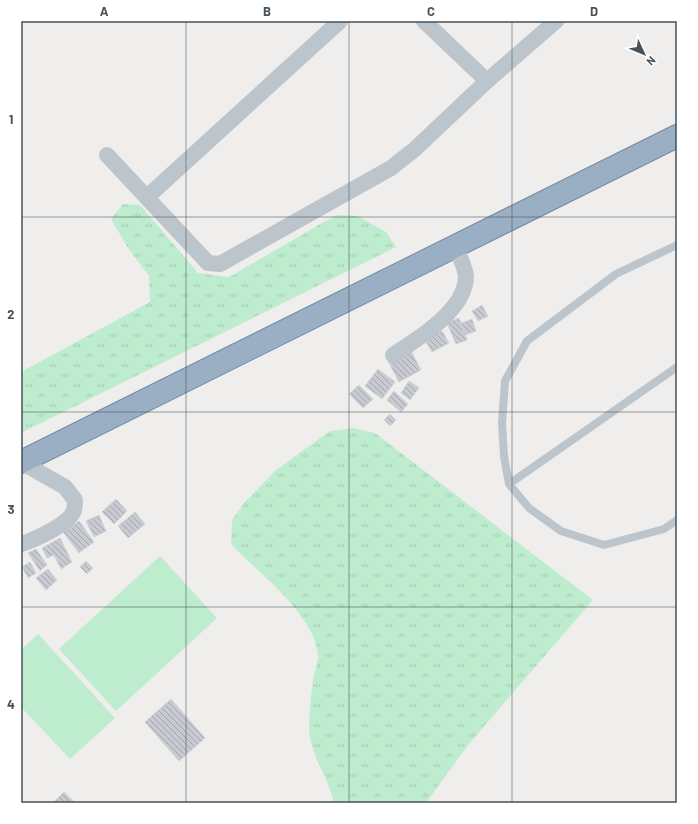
<svg xmlns="http://www.w3.org/2000/svg" width="698" height="824" font-family="Barlow,sans-serif">
<style>
.grass{fill:url(#grass-tufts)}
.park{fill:#bdedce}
.building{fill:url(#building-back-hatch);stroke:#d1d4d9}
.lines{fill:none;stroke-linecap:round;stroke-linejoin:round}
.trunk-casing{stroke:#728ca6;stroke-width:24}
.service{stroke:#bcc5cc;stroke-width:8}
.minor{stroke:#bcc5cc;stroke-width:16}
.trunk{stroke:#9aafc4;stroke-width:22}
.grid{fill:none;stroke:#46515a;stroke-width:1;stroke-opacity:0.55}
.neatline{fill:none;stroke:#46515a;stroke-width:1.5}
.grid-label{font-size:13px;text-anchor:middle;font-weight:bold;fill:#46515a}
</style>
<defs>
<pattern id="grass-tufts" width="24" height="20" patternUnits="userSpaceOnUse"><rect width="24" height="20" fill="#bdedce"/><path d="M3 7l-1-3M5 7V3M7 7l1-3M15 17l-1-3M17 17v-4M19 17l1-3" fill="none" stroke="#a4cdb3"/></pattern>
<pattern id="building-back-hatch" width="6" height="6" patternUnits="userSpaceOnUse"><rect width="6" height="6" fill="#c7cad0"/><path d="M-1 5l2 2M0 0l6 6M5-1l2 2" fill="none" stroke="#a3a6ac"/></pattern>
</defs>
<rect width="100%" height="100%" fill="#f0eded"/>
<!-- grass -->
<path class="grass" d="M123,204L140,205L198,273L229,277L336,215L358,216L386,232L396,247L21,433V372L150,302L149,276L128,248L111,219Z
M353,428L375,433L593,600L468,745L426,803H334C329,778 310,755 309,729C309,713 311,696 313,680C314,673 318,664 318,657C317,616 257,572 231,544L232,520L245,502L276,470L330,431Z"/>
<!-- park -->
<path class="park" d="M160,556L217,618L116,711L59,649Z
M38,634L115,718L70,759L21,707V650Z"/>
<!-- building -->
<path class="building" d="M482,305L488,316L478,321L472,311Z
M459,318L467,340L456,344L447,323Z
M472,319L476,331L465,335L461,323Z
M442,331L449,343L432,352L425,340Z
M410,349L421,370L399,382L388,361Z
M378,369L395,382L382,399L365,386Z
M409,381L419,388L410,400L401,393Z
M359,385L373,399L363,408L349,394Z
M394,391L408,404L401,412L387,400Z
M390,414L396,420L390,426L384,420Z
M116,499L127,511L114,524L102,512Z
M135,512L145,524L128,538L118,526Z
M99,515L106,531L94,537L86,521Z
M79,521L94,542L79,553L63,532Z
M60,538L72,562L61,569L54,555L47,558L42,548Z
M36,549L47,565L40,571L28,553Z
M86,561L93,568L87,574L80,567Z
M30,562L36,573L28,578L22,567Z
M48,569L57,580L46,590L36,578Z
M171,699L205,738L179,761L145,722Z
M64,792L75,803H53Z"/>
<g class="lines">
<!-- trunk casing -->
<g class="trunk-casing">
<path id="trunk" d="M21,462L677,136"/>
</g>
<!-- service -->
<path class="service" d="M677,245L616,274L527,341L505,381L502,423L504,456L509,484L529,508L561,531L604,545L664,529L677,520
M509,484L677,367"/>
<!-- minor -->
<path class="minor" d="M424,21L487,81
M107,155L208,263L220,264L391,168L415,149L487,81L556,21
M147,197L340,21
M393,355C418,339 466,310 466,276C465,267 459,256 456,247
M21,544C34,540 70,524 74,510C75,507 75,503 75,500L65,487L21,462"/>
<!-- trunk -->
<use href="#trunk" class="trunk"/>
</g>
<!-- grid -->
<path class="grid" d="M186,21V803M349,21V803M512,21V803M21,217H677M21,412H677M21,607H677"/>
<!-- border -->
<rect width="698" height="824" fill="none" stroke="#ffffff" stroke-width="44"/>
<!-- north arrow -->
<g transform="translate(644 54) rotate(134)" stroke="#ffffff" stroke-width="3" paint-order="stroke">
<path d="M0-3L7 15L0 10L-7 15Z" fill="#46515a"/>
<text y="-6" font-size="11" font-weight="bold" text-anchor="middle" fill="#46515a">N</text>
</g>
<rect x="22" y="22" width="654" height="780" class="neatline"/>
<g class="grid-label">
<text x="104" y="16">A</text>
<text x="267" y="16">B</text>
<text x="431" y="16">C</text>
<text x="594" y="16">D</text>
<text x="11" y="124">1</text>
<text x="11" y="319">2</text>
<text x="11" y="514">3</text>
<text x="11" y="709">4</text>
</g>
</svg>
